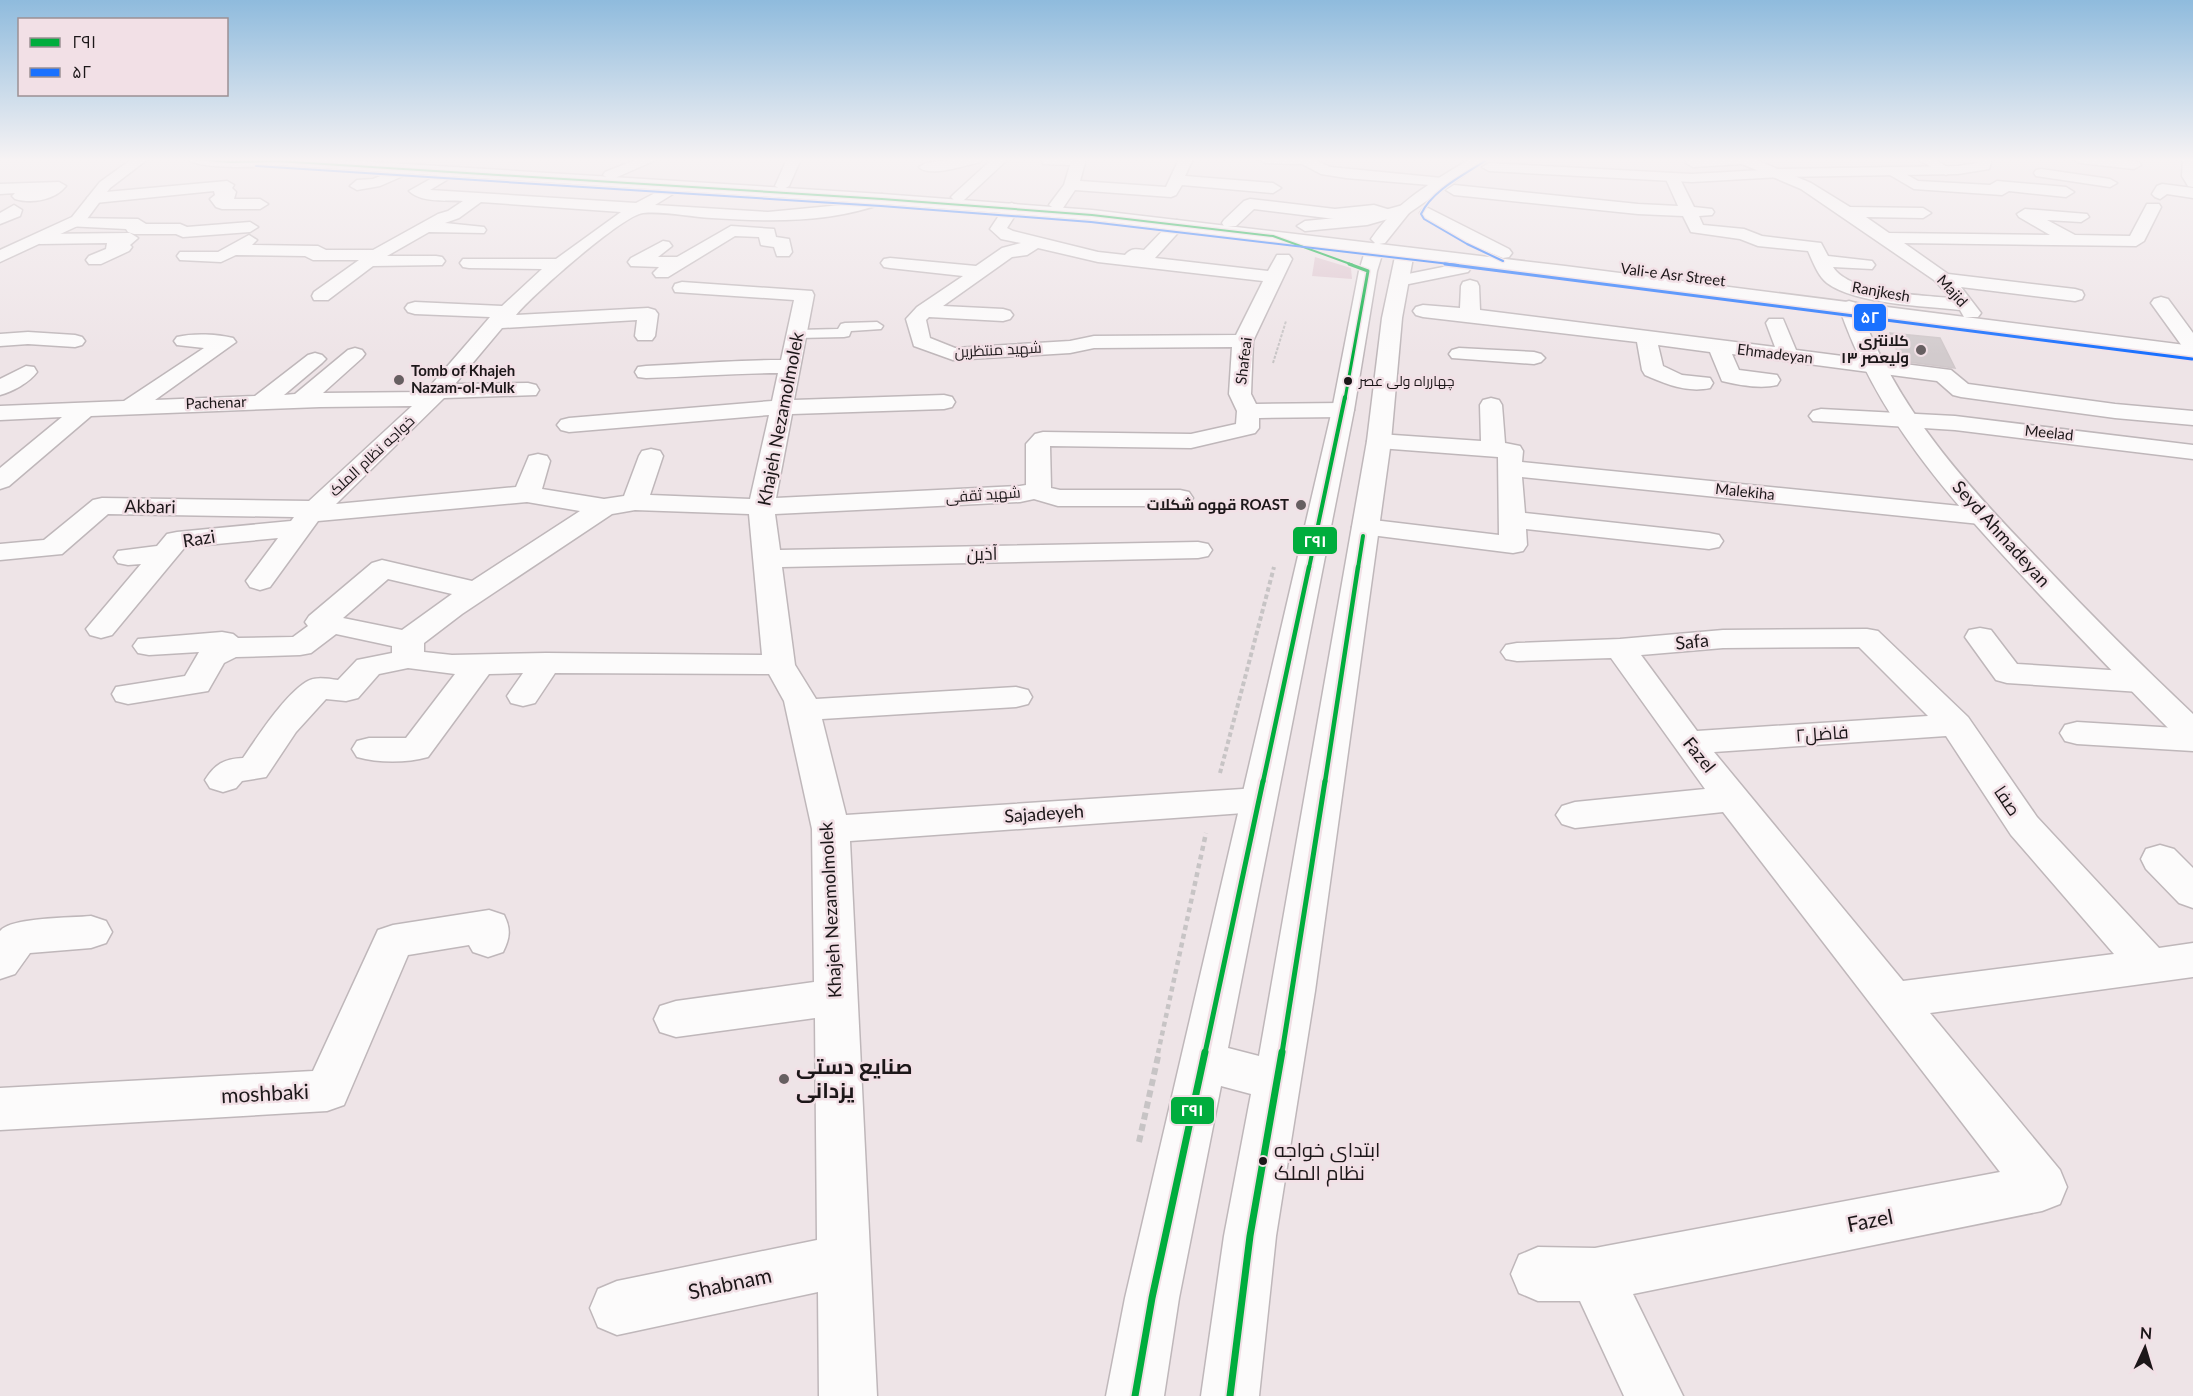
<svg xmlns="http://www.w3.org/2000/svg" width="2193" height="1396" font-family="Lato,Cairo,sans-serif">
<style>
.green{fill:#dfc7d0}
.building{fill:#d2cbcd;stroke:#d0c8ca;stroke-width:1.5}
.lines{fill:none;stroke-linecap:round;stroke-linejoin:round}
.service-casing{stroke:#bfb7ba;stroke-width:3}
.minor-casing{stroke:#bfb7ba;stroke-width:3}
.tertiary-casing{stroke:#bfb7ba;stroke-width:3}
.secondary-casing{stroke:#bfb7ba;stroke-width:3}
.primary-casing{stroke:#bfb7ba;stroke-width:3}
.path-far3{stroke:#c7c4c5;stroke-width:2;stroke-dasharray:3 1.5;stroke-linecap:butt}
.path-far2{stroke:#c7c4c5;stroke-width:4;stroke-dasharray:4.5 3;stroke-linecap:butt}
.path-far1{stroke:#c7c4c5;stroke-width:4.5;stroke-dasharray:5 4;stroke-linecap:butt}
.path{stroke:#c7c4c5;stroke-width:6;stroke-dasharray:7 4.5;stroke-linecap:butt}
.service{fill:#fcfbfb;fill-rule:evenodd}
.minor{fill:#fcfbfb;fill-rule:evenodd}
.tertiary{fill:#fcfbfb;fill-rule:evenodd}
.secondary{fill:#fcfbfb;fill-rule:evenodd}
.primary{fill:#fcfbfb;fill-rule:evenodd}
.bus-1-far5-casing{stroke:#f2e0e6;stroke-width:4.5}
.bus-1-far4-casing{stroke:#f2e0e6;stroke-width:6}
.bus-1-far3-casing{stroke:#f2e0e6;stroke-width:8}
.bus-1-far2-casing{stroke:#f2e0e6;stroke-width:9}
.bus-1-far1-casing{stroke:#f2e0e6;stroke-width:10}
.bus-1-casing{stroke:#f2e0e6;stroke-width:11}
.bus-2-far1-casing{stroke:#f2e0e6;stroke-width:4.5}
.bus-2-casing{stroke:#f2e0e6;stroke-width:6}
.bus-1-far5{stroke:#00ad3d;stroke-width:2}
.bus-1-far4{stroke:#00ad3d;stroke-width:3}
.bus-1-far3{stroke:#00ad3d;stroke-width:4}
.bus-1-far2{stroke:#00ad3d;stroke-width:4.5}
.bus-1-far1{stroke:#00ad3d;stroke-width:5}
.bus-1{stroke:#00ad3d;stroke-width:7}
.bus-2-far1{stroke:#1a71ff;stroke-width:2}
.bus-2{stroke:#1a71ff;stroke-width:3}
.poi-dot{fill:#665f61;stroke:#f2e0e6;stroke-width:2}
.bus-dot{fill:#1c1719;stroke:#f2e0e6;stroke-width:2}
.labels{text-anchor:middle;stroke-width:5;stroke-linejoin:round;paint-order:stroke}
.far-bus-label{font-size:14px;fill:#1c1719;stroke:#f2e0e6;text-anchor:start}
.far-street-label{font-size:15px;fill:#1c1719;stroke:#f2e0e6}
.far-poi-label{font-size:15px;font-weight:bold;fill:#1c1719;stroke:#f2e0e6;text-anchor:end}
.street-label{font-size:18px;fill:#1c1719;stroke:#f2e0e6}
.near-bus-label{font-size:20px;fill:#1c1719;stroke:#f2e0e6;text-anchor:start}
.near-poi-label{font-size:21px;font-weight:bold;fill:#1c1719;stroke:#f2e0e6;text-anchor:start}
.near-street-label{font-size:21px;fill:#1c1719;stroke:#f2e0e6}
.line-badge{stroke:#f2e0e6;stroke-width:2}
.badge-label{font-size:16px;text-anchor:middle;font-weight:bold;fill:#fff}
</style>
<rect width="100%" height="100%" fill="#eee4e7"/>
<!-- green -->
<path class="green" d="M1315,257L1351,268L1352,279L1312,276Z"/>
<!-- building -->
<path class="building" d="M1890,333L1940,338L1955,368L1901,361Z"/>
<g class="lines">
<!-- service casing -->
<g class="service-casing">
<path id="service" d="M877,322L883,326L881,329L851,331L849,336L844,337L798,338L792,334L798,330L838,329L841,324L845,323Z"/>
</g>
<!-- minor casing -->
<g class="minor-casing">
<path id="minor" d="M638,159H658L615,178L610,179L603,175L605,172Z
M787,159H801L789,186L782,190L775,186Z
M956,159H982L980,162C966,165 929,178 919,167L926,163Z
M986,159L1007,160L964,200H954L951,197L954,194L989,162Z
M1042,159H1086L1080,181L1166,187L1179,159H1193L1185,176L1273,183L1281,188L1273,193L1182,185L1176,195L1171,197L1075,190L1063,208L1057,210L1049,205L1064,185L1070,165L1043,164Z
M1258,159H1314L1330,167L1442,178L1449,182L1442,186L1346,178L1321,174L1302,164L1265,163Z
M1691,159H1754L1811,183L1850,207L1923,208L1931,213L1923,218L1866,217L1889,233L2050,235L2019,217L2017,214L2025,209L2087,214L2089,217L2081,222L2047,220L2075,235L2130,236L2147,204H2159L2161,207L2144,241L2136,246L1904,243L1948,274L2075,289L2082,291L2084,295L2082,299L2075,301L1961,287L1981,313L1978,317H1964L1960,310C1925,306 1855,304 1827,283C1818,276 1813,262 1808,251L1758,246L1740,239L1691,232L1683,216L1638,214L1454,195L1446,190L1454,185L1638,204L1678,206L1665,177L1672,173L1679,177L1694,207L1712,209L1714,212L1712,215L1699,216L1703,225L1744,229L1762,236L1821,243L1828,256L1872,261L1875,265L1872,269L1833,267C1850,294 1922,295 1951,298L1934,280L1801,189L1742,164L1693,167L1686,163Z
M1917,159H1935L1953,171L1946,175Z
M2073,159H2119L2139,162L2141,165L2134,169L2080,163Z
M2183,159H2193V187L2188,186L2182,176Z
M407,165L414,169L412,172L380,186L357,190L350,186L357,180L373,179Z
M450,168L457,172L455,175L430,190L636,203L676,182L681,183L683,186L681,189L655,205L768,212L852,204L882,194L890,199L887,202C831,223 771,222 712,218C690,217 665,211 643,213C623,215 531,296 516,315L648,308L655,310L658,314L655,336L652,340H638L635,336L637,320L502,328L455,384L528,383L536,385L539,390L536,395L444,398L336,504L516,487L529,456L538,454L547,456L550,461L542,489L604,499L624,496L639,456L642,451L651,449L660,451L663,456L650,495L750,499L769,415L569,432L561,430L557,425L561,420L569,418L772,401L778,373C734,373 690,377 646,378L638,377L635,372L638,367L646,366C691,364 736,360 781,360L794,300L675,292L673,288L675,284L682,282L812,291L814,295L794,400L944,395L952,397L955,402L952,407L944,409L792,414L776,498L1020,486L1026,485V444L1035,434L1043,432L1191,434L1236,424L1237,411L1229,394L1232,347L1094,348L1070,353L953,360L914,346L906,319L917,307L963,276L890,268L884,267L881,263L884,259L890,258L976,266L1002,248L1021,243L1001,239L990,229L1006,205L1012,203L1020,208L1007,228L1013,231L1098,252L1125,255C1131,248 1136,249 1144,250L1171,222L1177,220L1185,225L1155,258L1268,271L1277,255H1289L1292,259L1253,341L1251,394L1256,404L1343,403L1351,405L1354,410L1351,415L1343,417L1259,418V428L1255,433L1191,448L1050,446L1051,488L1060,490H1180L1189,492L1193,498L1189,504L1180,506H1058L1034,499L1020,502L775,514L780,550L1198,542L1208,544L1212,550L1208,556L1198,558L782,567L795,665L816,699L1016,687L1028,690L1032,697L1028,704L1016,707L822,719L846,815L1258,788L1271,791L1276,800L1271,809L1258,812L850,841L877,1396H819L818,1292L617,1335L598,1327L590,1308L598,1289L617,1281L817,1240L815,1018L676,1037L660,1032L654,1019L660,1006L676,1001L814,982L812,829L784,701L769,674L555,673L535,703L523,706L511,703L507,696L523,673L489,674L428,757C406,763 379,763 357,757L352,749L357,741L369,738H406L455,674L408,668L379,674L358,698L346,701L326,699L296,732L266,777L242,781L236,788L223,792L210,788L205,780C215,764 224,759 243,758C258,736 284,696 306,682C315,676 328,679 338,680L357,660L392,653V646L336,634L311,653L300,655L236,657L224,663L208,691L128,704L116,701L112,694L116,687L185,676L199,652L149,655L138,653L133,646L138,639L222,632L233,634L238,638L293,637L308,626L305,622L309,616L372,563L382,560L472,581L580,511L527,502L318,521L270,587L260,590L250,587L246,581L278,538L185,547L112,635L101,638L90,635L86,629L141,564L128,565L118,563L114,557L118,551L157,546L167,534L177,532L291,521L294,517L108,514L62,554L0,560V544L44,540L93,500L102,498L309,501L412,406L320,407L91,416L9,486L0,489V468L62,417L0,420V406L124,401L204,348L177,345L174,341L177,337C193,333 217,334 233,338L236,342L155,400L255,396L308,355L315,353L322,355L326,359L322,363L284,395L295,394L348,350L355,348L362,350L365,354L362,358L323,393L425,392L490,317L415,314L408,312L405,308L408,304L415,302L502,306L542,269L469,268L463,267L460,263L463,259H556L621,212L481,202L459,218L445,223L484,227L486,230L484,233L429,232L387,256H436L442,257L445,261L442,265L373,266L328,300H314L312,296L314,292L359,260H313L305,256L236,255L221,262L180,260L177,256L180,252H218L249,235L257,240L252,245L318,246L326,250H373L438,214L448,211L463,201C447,200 421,203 409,191ZM1038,248L1098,262L1263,281L1236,335L1094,336L1070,341L955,348L930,338L926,320L929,317L1003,321L1010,319L1013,315L1010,311L1003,309L943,306L1012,257L1027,255ZM635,510L749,514L762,655L546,653L452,655L424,652V643L462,614L612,514ZM388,579L452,594L402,630L343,618Z
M1895,168L1918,181L1990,185L1997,181L2066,187L2074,192L2066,197L2009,191L2002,195L1914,189L1890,175L1888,172L1890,169Z
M2041,169L2110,179L2117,183L2110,187L2036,176L2034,173L2036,170Z
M227,181L234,185L232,188L236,192L234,199H260L268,204L260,209H222L216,207L210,199L215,195L214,191L95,203L87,198L95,193Z
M59,182L66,186C55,200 32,204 15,199L12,196L15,193L0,194V184Z
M2162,184L2193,188V198L2167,194L2160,199L2155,197L2152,194L2157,186Z
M1250,199L1335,209L1374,205L1397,212L1399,215L1391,220L1373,215L1335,219L1254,209L1236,226H1224L1222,223L1224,220L1244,201Z
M14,205L22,210L20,216L0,224V213Z
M73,218L138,219L146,224H180L187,227L250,222L258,227L250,232L183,237L176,234H134L128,232L126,229L67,226L65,223Z
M731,226L774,229L776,237L789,239L792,252L789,256H777L774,247L761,245L759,237L735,236L668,277H656L653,273L659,267L631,266L628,262L631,258L663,241L669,242L672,246L658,257H677Z
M130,233L138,238L130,245L132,247L129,251L101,264H89L86,260L89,256L106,249L107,243L40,244L32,239L40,234Z
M1470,280L1477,282L1479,286L1480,310L1775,347L1766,323L1769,319H1783L1796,350L1943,369L1951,370L1968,384L2115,404L2193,411V425L2115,418L1961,397L1953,395L1937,381L1732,354L1739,370L1777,375L1780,380L1777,385C1761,389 1738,385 1722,381L1710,352L1658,345L1663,366L1682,375L1710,378L1713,383L1710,388C1687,393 1666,384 1645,375L1642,370L1637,342L1423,317L1416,315L1413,311L1416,307L1423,305L1460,308L1461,286L1463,282Z
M2161,297L2168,299L2193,333V347L2182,346L2151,303L2154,299Z
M28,332L75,335L82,337L85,341L82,345L75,347L28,344L0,346V334Z
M1459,348L1534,352L1541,354L1545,358L1541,362L1534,364L1452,358L1449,354L1452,350Z
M26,366L34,367L37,372C30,382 12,392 0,395V379Z
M1491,398L1499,400L1502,405L1505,443L1520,446L1523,451L1522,462L1980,508L1989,510L1993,516L1989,522L1980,524L1522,477L1525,513L1709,533L1719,535L1723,541L1719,547L1709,549L1526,529L1527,545L1523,551L1513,553L1355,533L1352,527L1355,521L1365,519L1499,535L1498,457L1379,448L1371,446L1367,441L1371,436L1379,434L1481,441L1480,405L1483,400Z
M1821,409L1955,416L2193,445V459L1955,430L1813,421L1809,416L1813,411Z
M1980,628L1991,630L2017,664L2140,672L2151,675L2156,682L2151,689L2140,692L2007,683L1996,680L1965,637L1969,630Z
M1867,629L1878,631L1968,717L2037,817L2159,948L2193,943V977L1930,1013L2060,1170L2067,1187L2060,1204L2042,1211L1633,1294L1683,1396H1624L1580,1301H1538L1519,1293L1511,1274L1519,1255L1538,1247L1595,1248L2000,1172L1723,812L1575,828L1562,824L1556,815L1562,806L1575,802L1705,789L1611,658L1517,661L1506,659L1501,652L1506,645L1517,643L1620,639L1723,630ZM1859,647L1928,716L1697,731L1641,655L1723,648ZM1946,736L2011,835L2114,954L1903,981L1714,752Z
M2077,722L2193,729V751L2077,744L2065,741L2060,733L2065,725Z
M2160,845L2174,849L2193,868V908L2179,903L2146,869L2141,859L2146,849Z
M489,910L504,915C511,929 510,938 503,952L488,957L473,952L469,945L408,955L344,1105L327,1111L0,1130V1088L313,1071L378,930L393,925Z
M91,916L106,921L112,932L106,943L91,948L30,953L15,974L0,979V931C11,917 72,918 91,916Z"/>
</g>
<!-- tertiary casing -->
<g class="tertiary-casing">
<path id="tertiary" d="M132,159H148L110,188L84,223L0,262V250L72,217L100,182Z
M1978,159H1992L1989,169L1958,174L1780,177L1692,182L1489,171L1482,167L1489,163L1692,174L1780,169L1958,166L1977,163Z
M1849,301L1856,303L1859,307C1898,411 1966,485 2042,563C2091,615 2141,665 2193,714V744L2181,741C2128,688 2076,634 2026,580C1948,496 1877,418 1839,307L1842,303Z"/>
</g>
<!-- secondary casing -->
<g class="secondary-casing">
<path id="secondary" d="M1470,159H1487L1409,213L1385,243L1379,244L1384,248L1377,271L1354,410L1228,1048L1259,1056L1367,441L1382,318L1396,252L1399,248H1411L1414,252L1402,318L1391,441L1315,991L1276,1236L1259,1396H1201L1224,1236L1251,1094L1221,1086L1179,1298L1164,1396H1106L1125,1298L1332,410L1359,271L1366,248L1375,243L1371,239C1396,202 1432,182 1470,159Z"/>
</g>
<!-- primary casing -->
<g class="primary-casing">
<path id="primary" d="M187,159H325L882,194L1092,210L1565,266L2193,346V358L1469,265L1471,268L1468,272L1399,286L1393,285L1390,281L1393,277L1458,264L1092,220L882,204L278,165C261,167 199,170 187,159Z
M1403,205L1411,210L1409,213L1367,225L1305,231L1297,226L1305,221L1367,215Z
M1428,208L1509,249L1512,253L1509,257L1503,258L1465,242L1422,216L1420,213L1422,210Z"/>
</g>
<!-- path-far3 -->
<path class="path-far3" d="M1273,363L1286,321"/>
<!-- path-far2 -->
<path class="path-far2" d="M1220,773L1274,567"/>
<!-- path-far1 -->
<path class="path-far1" d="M1158,1053L1206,833"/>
<!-- path -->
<path class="path" d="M1139,1142L1159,1052"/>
<!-- service -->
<use href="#service" class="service"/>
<!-- minor -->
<use href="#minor" class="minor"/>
<!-- tertiary -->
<use href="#tertiary" class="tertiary"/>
<!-- secondary -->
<use href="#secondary" class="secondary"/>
<!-- primary -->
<use href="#primary" class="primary"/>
<!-- bus-1-far5 casing -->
<g class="bus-1-far5-casing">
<path id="bus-1-far5" d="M196,159L230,162L277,161L882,199L1092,215L1273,236L1353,265"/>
</g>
<!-- bus-1-far4 casing -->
<g class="bus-1-far4-casing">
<path id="bus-1-far4" d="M1345,399L1368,271L1349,264"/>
</g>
<!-- bus-1-far3 casing -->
<g class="bus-1-far3-casing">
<path id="bus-1-far3" d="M1309,568L1345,397
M1358,568L1363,536"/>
</g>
<!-- bus-1-far2 casing -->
<g class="bus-1-far2-casing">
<path id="bus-1-far2" d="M1263,782L1309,567
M1325,782L1358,567"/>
</g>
<!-- bus-1-far1 casing -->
<g class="bus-1-far1-casing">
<path id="bus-1-far1" d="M1205,1053L1263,781
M1282,1053L1325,781"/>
</g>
<!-- bus-1 casing -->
<g class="bus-1-casing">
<path id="bus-1" d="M1135,1396L1152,1298L1205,1052
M1230,1396L1250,1236L1282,1052"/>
</g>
<!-- bus-2-far1 casing -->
<g class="bus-2-far1-casing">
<path id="bus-2-far1" d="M1488,159C1466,174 1433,189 1421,214L1424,219L1467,244L1503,261
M256,166L881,206L1091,222L1458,265"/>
</g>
<!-- bus-2 casing -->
<g class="bus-2-casing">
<path id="bus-2" d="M1445,264L2192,359"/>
</g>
<!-- bus-1-far5 -->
<use href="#bus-1-far5" class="bus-1-far5"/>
<!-- bus-1-far4 -->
<use href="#bus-1-far4" class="bus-1-far4"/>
<!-- bus-1-far3 -->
<use href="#bus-1-far3" class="bus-1-far3"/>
<!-- bus-1-far2 -->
<use href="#bus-1-far2" class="bus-1-far2"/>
<!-- bus-1-far1 -->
<use href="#bus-1-far1" class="bus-1-far1"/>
<!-- bus-1 -->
<use href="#bus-1" class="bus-1"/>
<!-- bus-2-far1 -->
<use href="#bus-2-far1" class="bus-2-far1"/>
<!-- bus-2 -->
<use href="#bus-2" class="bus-2"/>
</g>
<!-- sky -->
<linearGradient id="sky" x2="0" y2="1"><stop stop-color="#8fbbdd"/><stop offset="0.45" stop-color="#f7f3f4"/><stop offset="1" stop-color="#f7f3f4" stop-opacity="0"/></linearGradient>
<rect width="2193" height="355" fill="url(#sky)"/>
<!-- markers -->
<g class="poi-dot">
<circle cx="1921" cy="350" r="6"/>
<circle cx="399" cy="380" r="6"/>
<circle cx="1301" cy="505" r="6"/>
<circle cx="784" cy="1079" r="6"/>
</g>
<g class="bus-dot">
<circle cx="1348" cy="381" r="5"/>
<circle cx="1263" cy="1161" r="5"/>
</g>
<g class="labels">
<!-- far-bus labels -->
<g class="far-bus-label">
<text x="1359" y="386">چهارراه ولی عصر</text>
</g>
<!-- far-street labels -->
<g class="far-street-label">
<text transform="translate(1673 275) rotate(7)" y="5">Vali-e Asr Street</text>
<text transform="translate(1952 291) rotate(48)" y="5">Majid</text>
<text transform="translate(1881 292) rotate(10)" y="5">Ranjkesh</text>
<text transform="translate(998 350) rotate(-3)" y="5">شهید منتظرین</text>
<text transform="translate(1775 354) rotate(7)" y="5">Ehmadeyan</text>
<text transform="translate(1244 361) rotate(-83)" y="5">Shafeai</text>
<text transform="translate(216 403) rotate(-2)" y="5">Pachenar</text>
<text transform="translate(2049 433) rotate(6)" y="5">Meelad</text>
<text transform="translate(372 456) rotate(-43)" y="5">خواجه نظام الملک</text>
<text transform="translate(1745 492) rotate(6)" y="5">Malekiha</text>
<text transform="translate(983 495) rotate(-4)" y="5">شهید ثقفی</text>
</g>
<!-- far-poi labels -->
<g class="far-poi-label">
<text x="1909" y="346">کلانتری<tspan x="1909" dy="17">۱۳ ولیعصر</tspan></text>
<text x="411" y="376" text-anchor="start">Tomb of Khajeh<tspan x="411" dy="17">Nazam-ol-Mulk</tspan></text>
<text x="1289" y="510">قهوه شکلات ROAST</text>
</g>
<!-- street labels -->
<g class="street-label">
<text transform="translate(781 419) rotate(-79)" y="6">Khajeh Nezamolmolek</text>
<text transform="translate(150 507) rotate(1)" y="6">Akbari</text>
<text transform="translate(2001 534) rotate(48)" y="6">Seyd Ahmadeyan</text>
<text transform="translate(199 539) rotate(-9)" y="6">Razi</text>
<text transform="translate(982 554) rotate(-1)" y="6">آذین</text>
<text transform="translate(1692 642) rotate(-6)" y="6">Safa</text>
<text transform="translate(1822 734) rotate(-4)" y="6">فاضل۲</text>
<text transform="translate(1699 755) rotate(51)" y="6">Fazel</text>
<text transform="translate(2007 801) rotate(56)" y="6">صفا</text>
<text transform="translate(1044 814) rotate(-4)" y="6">Sajadeyeh</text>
<text transform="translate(831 910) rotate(-93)" y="6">Khajeh Nezamolmolek</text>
</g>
<!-- near-bus labels -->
<g class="near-bus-label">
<text x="1274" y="1157">ابتدای خواجه<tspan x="1274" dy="23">نظام الملک</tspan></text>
</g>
<!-- near-poi labels -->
<g class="near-poi-label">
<text x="796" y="1074">صنایع دستی<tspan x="796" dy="24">یزدانی</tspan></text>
</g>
<!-- near-street labels -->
<g class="near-street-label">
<text transform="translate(265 1094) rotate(-3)" y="7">moshbaki</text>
<text transform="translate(1870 1221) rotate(-11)" y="7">Fazel</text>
<text transform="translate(730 1284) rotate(-12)" y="7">Shabnam</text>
</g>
</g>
<g class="line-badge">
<rect x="1853" y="303" width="34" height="29" rx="6" fill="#1a71ff"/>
<rect x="1292" y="526" width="46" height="29" rx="6" fill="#00ad3d"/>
<rect x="1170" y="1096" width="45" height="29" rx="6" fill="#00ad3d"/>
</g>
<g class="badge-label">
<text x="1870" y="323">۵۲</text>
<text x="1315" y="547">۲۹۱</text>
<text x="1192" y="1116">۲۹۱</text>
</g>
<!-- legend -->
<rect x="18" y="18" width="210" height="78" fill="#f2e0e6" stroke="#9c9094" stroke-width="1.5"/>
<rect x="30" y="38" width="30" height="9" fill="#00ad3d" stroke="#9c9094" stroke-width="1.5"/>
<text x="72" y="48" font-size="18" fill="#1c1719">۲۹۱</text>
<rect x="30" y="68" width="30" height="9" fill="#1a71ff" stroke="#9c9094" stroke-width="1.5"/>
<text x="72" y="78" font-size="18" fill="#1c1719">۵۲</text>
<!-- north arrow -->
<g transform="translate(2145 1348) rotate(4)" stroke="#f2e0e6" stroke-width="4.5" paint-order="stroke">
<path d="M0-4.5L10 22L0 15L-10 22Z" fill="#1c1719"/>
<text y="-9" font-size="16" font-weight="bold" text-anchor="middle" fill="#1c1719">N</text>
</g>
</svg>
